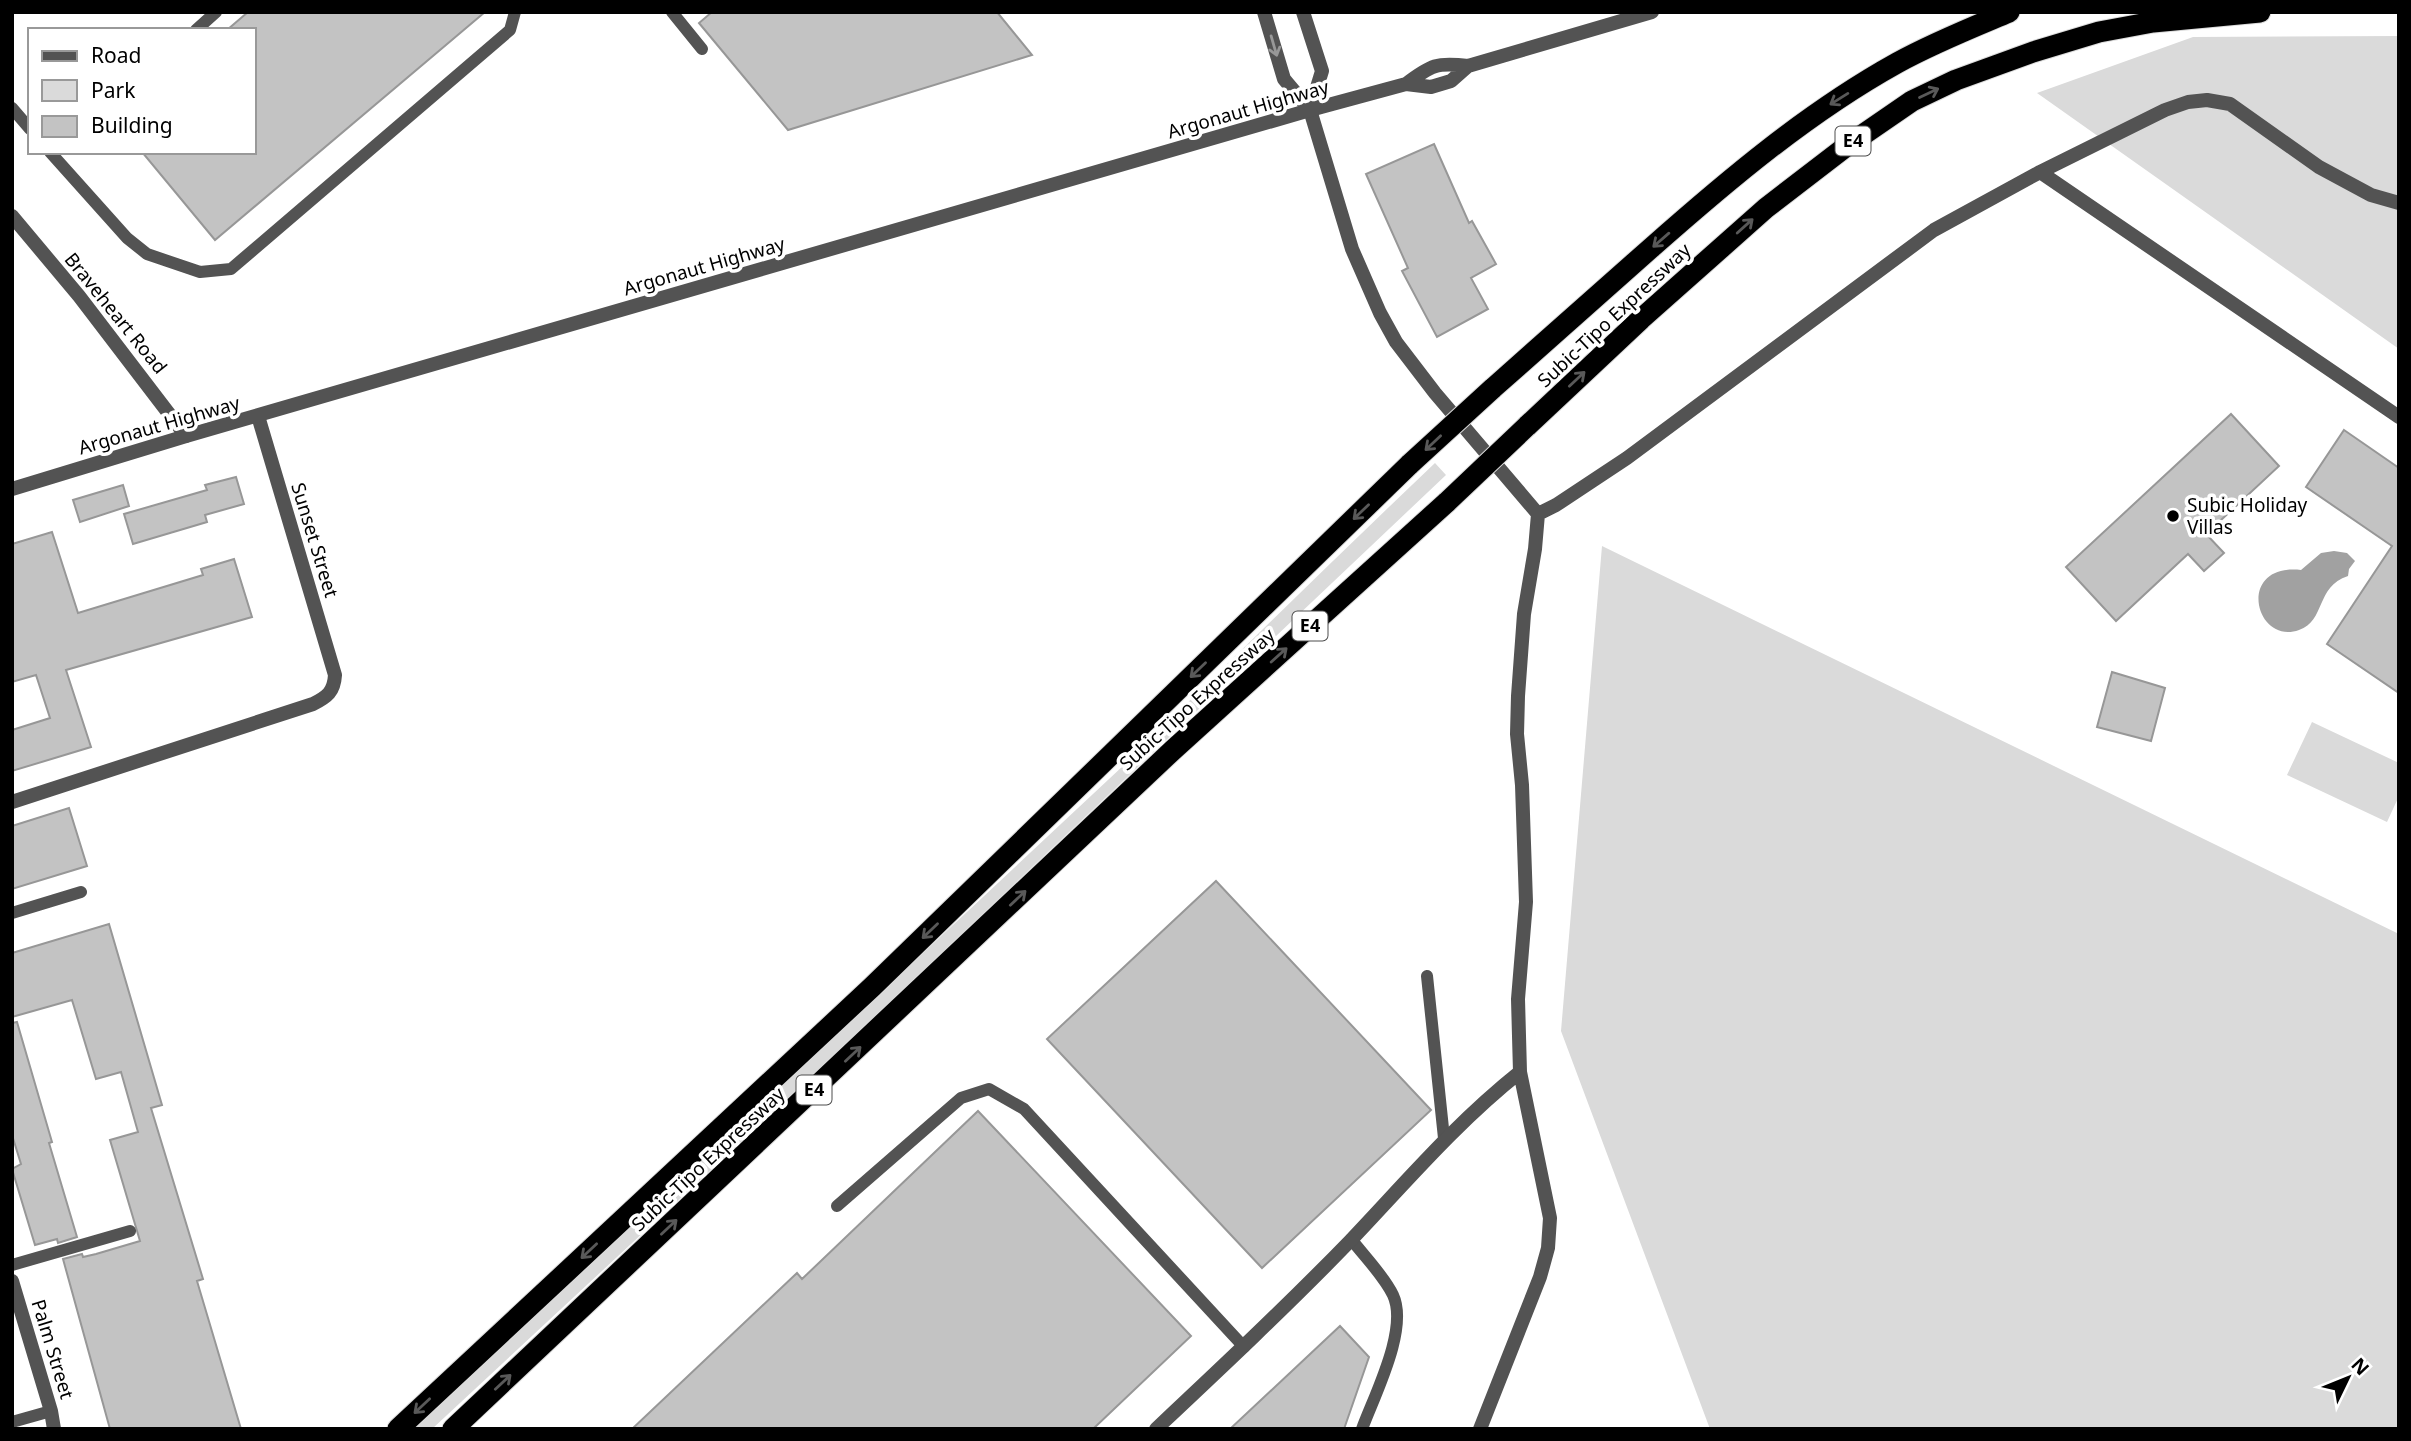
<svg xmlns="http://www.w3.org/2000/svg" width="2411" height="1441" font-family="'Noto Sans',sans-serif">
<style>
.green{fill:#dadada}
.water{fill:#a1a1a1}
.building{fill:#c3c3c3;stroke:#979797;stroke-width:2}
.lines{fill:none;stroke-linecap:round;stroke-linejoin:round}
.motorway-casing{stroke:#dbdbdb;stroke-width:23}
.service{stroke:#535353;stroke-width:12}
.minor{stroke:#535353;stroke-width:14}
.tertiary{stroke:#535353;stroke-width:14}
.motorway{stroke:#000;stroke-width:21}
.motorway-bridge-casing{stroke:#dbdbdb;stroke-width:23;stroke-linecap:butt}
.motorway-bridge{stroke:#000;stroke-width:21}
.oneway{stroke:#989898}
.oneway2{stroke:#595959}
.poi-dot{fill:#000;stroke:#fff;stroke-width:2.5}
.labels{text-anchor:middle;stroke-width:7;stroke-linejoin:round;paint-order:stroke}
.shield{fill:#fff;stroke:#4c4c4c;stroke-width:2}
.shield-label{font-size:18px;font-weight:bold;fill:#000}
.street-label{font-size:19px;fill:#000;stroke:#fff}
.poi-label{font-size:19px;fill:#000;stroke:#fff;text-anchor:start}
</style>
<rect width="100%" height="100%" fill="#fff"/>
<!-- green -->
<path class="green" d="M2399,36V349L2037,93L2193,37Z
M1435,463L1446,475L801,1086L432,1429H414L1124,765C1227,664 1330,563 1435,463Z
M1602,546L2399,934V1429H1710L1561,1031Z
M2312,722L2399,763V796L2387,822L2287,775Z"/>
<!-- water -->
<path class="water" d="M2334,551L2347,553L2355,561L2349,569L2348,576C2315,587 2326,621 2299,630C2255,646 2235,563 2301,570L2321,553Z"/>
<!-- building -->
<path class="building" d="M248,12H485L215,240L142,152H254V30H227Z
M712,12H997L1032,55L788,130L699,23Z
M1434,144L1469,223L1472,221L1496,264L1471,278L1488,309L1437,337L1402,271L1408,268L1366,174Z
M2231,414L2279,466L2206,534L2224,553L2204,571L2188,554L2116,621L2066,567Z
M2344,430L2399,468V693L2327,644L2392,546L2306,487Z
M236,477L244,504L205,515L207,522L133,544L124,514L207,490L205,485Z
M123,485L129,506L80,522L73,500Z
M52,532L78,613L203,575L201,569L234,559L252,617L66,670L91,747L12,771V730L50,718L36,675L12,682V544Z
M2112,672L2165,688L2151,741L2097,727Z
M69,808L87,866L12,889V826Z
M1216,881L1431,1110L1262,1268L1047,1039Z
M109,924L162,1105L151,1108L203,1279L197,1281L241,1429H110L63,1259L82,1254L83,1257L96,1254L140,1241L110,1140L138,1132L121,1072L96,1079L72,1000L12,1017V953Z
M17,1022L52,1142L49,1143L77,1237L58,1243L57,1239L35,1245L12,1169L21,1164L12,1135V1023Z
M978,1111L1191,1336L1093,1429H632L797,1273L802,1279Z
M1340,1326L1369,1357L1344,1429H1230Z"/>
<g class="lines">
<!-- motorway casing -->
<g class="motorway-casing">
<path id="motorway" d="M1492,389C1545,342 1598,295 1651,248C1728,180 1807,113 1897,63C1933,43 1971,28 2009,12
M1527,426L1641,319L1766,208L1848,145L1912,101L1956,80L2033,52L2099,32L2153,22L2260,12
M398,1429L872,987L1410,464
M453,1429L1173,750L1447,502"/>
</g>
<!-- service -->
<path class="service" d="M672,12L702,49
M196,30L216,12
M12,108L30,129
M50,152L127,238L147,254L200,272L231,269L510,30L515,12
M12,913L81,892
M1427,976L1444,1138
M837,1206L961,1098L989,1089L1024,1109L1244,1347
M1351,1239C1365,1257 1384,1276 1393,1295C1409,1329 1374,1396 1362,1429
M12,1265L130,1231
M12,1422L51,1411"/>
<!-- minor -->
<path class="minor" d="M1310,110L1352,249L1380,313L1396,342L1435,393L1538,514L1535,549L1524,614L1518,696L1517,734L1522,785L1526,902L1518,999L1519,1036L1520,1072L1550,1218L1548,1248L1540,1277L1480,1429
M2040,172L2399,417
M12,216L79,296L186,436
M1538,514L1556,505L1627,458L1934,230L2040,172L2165,110L2188,102L2207,100L2230,104L2319,167L2371,195L2399,203
M12,802L313,704C327,697 334,692 335,675L258,416
M12,1281L51,1411L54,1429
M1156,1429C1222,1367 1288,1305 1351,1240C1407,1181 1456,1123 1520,1072"/>
<!-- tertiary -->
<path class="tertiary" d="M1264,12L1284,79L1310,110
M1303,12L1322,71L1310,110
M1406,84C1431,65 1437,62 1468,66L1652,12
M12,489L186,436L1310,110L1406,84L1431,87L1451,81L1468,66"/>
<!-- motorway -->
<use href="#motorway" class="motorway"/>
<!-- motorway-bridge casing -->
<g class="motorway-bridge-casing">
<path id="motorway-bridge" d="M1410,464L1492,389
M1447,502L1527,426"/>
</g>
<!-- motorway-bridge -->
<use href="#motorway-bridge" class="motorway-bridge"/>
</g>
<!-- one-way arrows -->
<defs><path id="oneway-shaft" d="M-6 0H5M1.5-3L5.5 0L1.5 3" fill="none" stroke-width="1.6" stroke-linecap="round" stroke-linejoin="round" transform="scale(1.75)"/></defs>
<use class="oneway" href="#oneway-shaft" transform="translate(1274 46) rotate(74)"/>
<g class="oneway2">
<use href="#oneway-shaft" transform="translate(1929 93) rotate(-25)"/>
<use href="#oneway-shaft" transform="translate(1839 99) rotate(148)"/>
<use href="#oneway-shaft" transform="translate(1745 226) rotate(-42)"/>
<use href="#oneway-shaft" transform="translate(1661 240) rotate(139)"/>
<use href="#oneway-shaft" transform="translate(1577 379) rotate(-43)"/>
<use href="#oneway-shaft" transform="translate(1433 443) rotate(137)"/>
<use href="#oneway-shaft" transform="translate(1361 512) rotate(136)"/>
<use href="#oneway-shaft" transform="translate(1279 655) rotate(-42)"/>
<use href="#oneway-shaft" transform="translate(1198 670) rotate(136)"/>
<use href="#oneway-shaft" transform="translate(1018 898) rotate(-43)"/>
<use href="#oneway-shaft" transform="translate(930 931) rotate(136)"/>
<use href="#oneway-shaft" transform="translate(853 1054) rotate(-43)"/>
<use href="#oneway-shaft" transform="translate(669 1227) rotate(-43)"/>
<use href="#oneway-shaft" transform="translate(589 1251) rotate(137)"/>
<use href="#oneway-shaft" transform="translate(503 1382) rotate(-43)"/>
<use href="#oneway-shaft" transform="translate(422 1406) rotate(137)"/>
</g>
<!-- markers -->
<circle class="poi-dot" cx="2173" cy="516" r="7"/>
<g class="labels">
<!-- shield labels -->
<g class="shield">
<rect x="1835.5" y="126.5" width="35" height="29" rx="5"/>
<rect x="1292.5" y="611.5" width="35" height="29" rx="5"/>
<rect x="796.5" y="1075.5" width="35" height="29" rx="5"/>
</g>
<g class="shield-label">
<text x="1853" y="147">E4</text>
<text x="1310" y="632">E4</text>
<text x="814" y="1096">E4</text>
</g>
<!-- street labels -->
<g class="street-label">
<text transform="translate(1248 109) rotate(-16)" y="7">Argonaut Highway</text>
<text transform="translate(704 266) rotate(-16)" y="7">Argonaut Highway</text>
<text transform="translate(116 313) rotate(51)" y="7">Braveheart Road</text>
<text transform="translate(1614 315) rotate(-43)" y="7">Subic-Tipo Expressway</text>
<text transform="translate(159 425) rotate(-16)" y="7">Argonaut Highway</text>
<text transform="translate(315 540) rotate(73)" y="7">Sunset Street</text>
<text transform="translate(1197 699) rotate(-42)" y="7">Subic-Tipo Expressway</text>
<text transform="translate(708 1159) rotate(-43)" y="7">Subic-Tipo Expressway</text>
<text transform="translate(53 1349) rotate(73)" y="7">Palm Street</text>
</g>
<!-- poi labels -->
<g class="poi-label">
<text x="2187" y="512">Subic Holiday<tspan x="2187" dy="22">Villas</tspan></text>
</g>
</g>
<!-- border -->
<rect width="2411" height="1441" fill="none" stroke="#000000" stroke-width="28"/>
<!-- legend -->
<rect x="28" y="28" width="228" height="126" fill="#ffffff" stroke="#999999" stroke-width="2"/>
<rect x="42" y="51" width="35" height="10" fill="#535353" stroke="#999999" stroke-width="2"/>
<text x="91" y="63" font-size="21" fill="#000000">Road</text>
<rect x="42" y="80" width="35" height="21" fill="#dadada" stroke="#999999" stroke-width="2"/>
<text x="91" y="98" font-size="21" fill="#000000">Park</text>
<rect x="42" y="116" width="35" height="21" fill="#c3c3c3" stroke="#999999" stroke-width="2"/>
<text x="91" y="133" font-size="21" fill="#000000">Building</text>
<!-- north arrow -->
<g transform="translate(2348 1378) rotate(47)" stroke="#ffffff" stroke-width="5" paint-order="stroke">
<path d="M0-5L12 26L0 18L-12 26Z" fill="#000000"/>
<text y="-10" font-size="19" font-weight="bold" text-anchor="middle" fill="#000000">N</text>
</g>
</svg>
